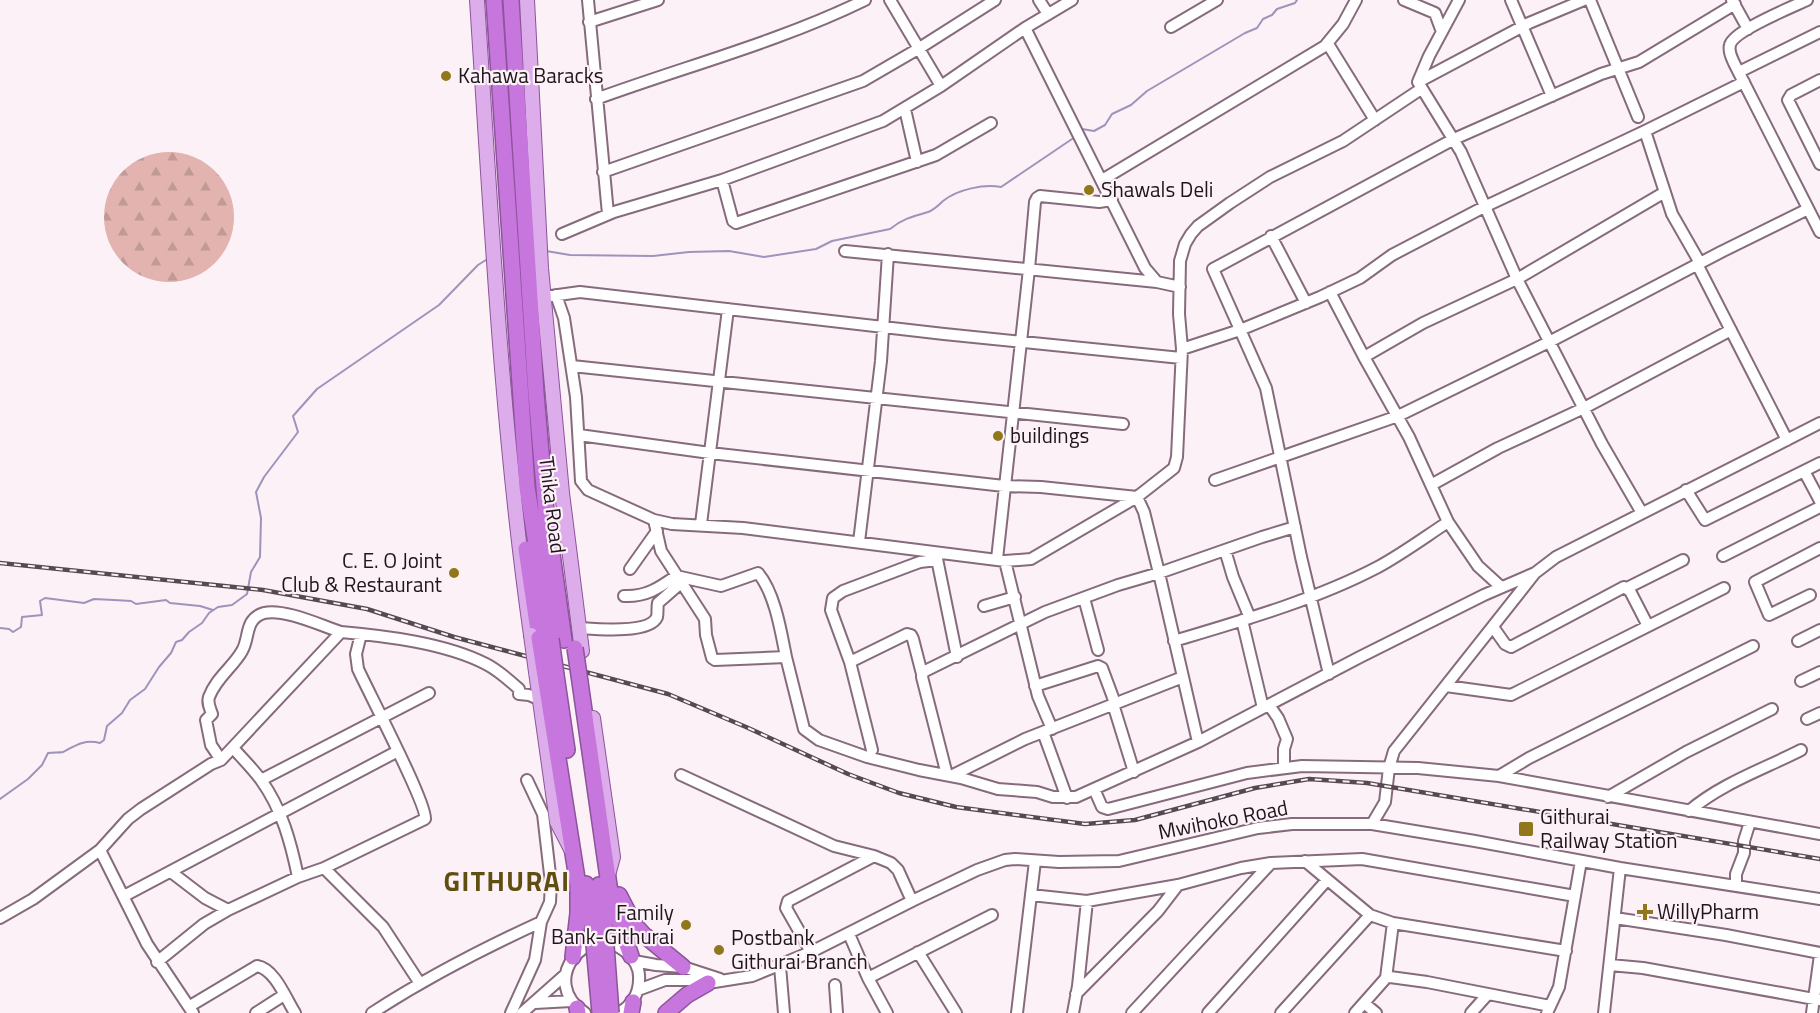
<svg xmlns="http://www.w3.org/2000/svg" width="1820" height="1013" font-family="'Titillium Web',sans-serif">
<style>
.forest{fill:url(#forest-firs)}
.lines{fill:none;stroke-linecap:round;stroke-linejoin:round}
.stream{stroke:#9d94bb;stroke-width:2}
.minor-casing{stroke:#866b7c;stroke-width:14}
.major-casing{stroke:#8c5499;stroke-width:16}
.highway-casing{stroke:#8c5499;stroke-width:18}
.minor{stroke:#fff;stroke-width:10}
.major{stroke:#ddadeb;stroke-width:14}
.highway{stroke:#c676dd;stroke-width:15}
.rail-casing{stroke:#554a51;stroke-width:4.5}
.rail{stroke:#fdf1f8;stroke-width:2;stroke-dasharray:7;stroke-linecap:butt}
.major-bridge-casing{stroke:#8c5499;stroke-width:16;stroke-linecap:butt}
.highway-bridge-casing{stroke:#8c5499;stroke-width:18;stroke-linecap:butt}
.major-bridge{stroke:#ddadeb;stroke-width:14}
.highway-bridge{stroke:#c676dd;stroke-width:15}
.poi-dot{fill:#90771c;stroke:#fdf1f8;stroke-width:2}
.labels{text-anchor:middle;stroke-width:4.5;stroke-linejoin:round;paint-order:stroke}
.poi-label{font-size:21px;fill:#1f151c;stroke:#fdf1f8;text-anchor:start}
.street-label{font-size:21px;fill:#1f151c;stroke:#fdf1f8}
.district-label{font-size:27px;font-weight:bold;letter-spacing:1.5px;fill:#604e11;stroke:#fdf1f8}
</style>
<defs>
<pattern id="forest-firs" width="22" height="20" patternUnits="userSpaceOnUse" patternTransform="scale(1.5)"><rect width="22" height="20" fill="#e2b3af"/><path d="M5 1l3.5 6h-7zM16 11l3.5 6h-7z" fill="#c19996"/></pattern>
</defs>
<rect width="100%" height="100%" fill="#fdf1f8"/>
<!-- forest -->
<path class="forest" d="M104 217a65 65 0 1 1 130 0a65 65 0 1 1-130 0Z"/>
<g class="lines">
<!-- stream -->
<path class="stream" d="M1082,129L1094,131L1105,125L1112,114L1131,105L1147,91L1245,33L1257,28L1263,19L1272,15L1277,9L1295,3L1297,0
M546,251L570,255L653,256L689,252L729,251L764,257L816,249L832,241L890,229C902,219 914,216 928,212C934,210 939,205 943,201C958,189 984,184 1001,187L1075,137
M0,628L9,629L13,632L21,627L22,617L42,615L40,601L45,598L84,603L94,599L114,600L131,601L136,604L166,600L170,603L200,606L213,610
M0,799L28,779L42,765L48,753C53,752 59,753 63,752C76,745 85,739 100,743L104,740L107,726L122,713L130,700L145,689L159,667L171,653L176,642L182,640L189,632L202,623L209,613L218,607L232,605L247,594L251,572L260,557L261,518L256,492L264,477L298,432L293,416L317,389L439,305L478,265L489,258"/>
<!-- minor casing -->
<g class="minor-casing">
<path id="minor" d="M588,0L608,214
M890,0L941,86
M1039,0L1048,14
M1404,0L1435,13L1442,32
M1459,0L1429,56L1418,82L1461,152L1517,279L1602,444L1642,513
M1511,0L1552,96
M1590,0L1638,117
M1732,0L1748,29
M1807,0C1792,7 1733,31 1730,45C1728,52 1732,58 1734,63L1820,232
M589,22L658,0
M1171,27L1217,0
M1025,28L1145,268L1157,282L1180,287
M1328,44L1375,120
M1739,72L1820,32
M1820,80L1791,95L1788,100L1820,164
M1418,82L1529,23L1584,0
M596,99C686,66 779,42 865,0
M905,109L917,162
M1645,131L1672,214L1700,263
M603,172L863,81L918,49L995,0
M722,180L733,221L736,223L936,155L991,123
M1102,180L1325,46L1343,24L1356,0
M562,234L614,212L722,180L883,121L941,86L1025,28L1072,0
M1271,236L1306,303
M845,251L1157,282
M1697,264L1787,440
M1330,292L1364,357L1409,437L1448,522L1478,566L1501,587
M556,295L564,318L576,397L581,481L588,490L654,520L672,524L743,528L1005,561L1031,559L1137,497L1174,468L1177,457L1182,349L1179,314L1180,261L1185,244L1191,234L1198,226L1230,203L1270,177L1343,141L1421,89
M551,296L580,292L944,334L1181,358
M1182,349L1240,330L1320,297L1360,278L1392,255L1484,207L1645,131L1744,82
M1364,357L1423,323L1517,279L1665,192
M572,366L1123,424
M579,435L710,453L1004,486L1041,487L1137,497L1144,512L1159,573L1198,742
M1804,471L1820,501
M1215,480L1398,416L1551,341L1721,252L1808,209
M1431,485L1498,448L1584,408L1731,330
M1686,490L1705,520L1820,463
M654,520L661,551L705,619L706,635L712,658L715,660L786,657L804,729L819,740L867,757L919,770L961,778L998,789L1037,792L1053,797H1076L1198,742L1360,657L1484,595L1535,573
M701,524L728,309
M859,542L881,361L888,254
M1225,550L1233,577L1250,618
M936,554L957,657
M1723,556L1820,507
M997,559L1029,269L1035,202L1037,198L1040,196L1099,202L1112,200
M1005,561L1038,696L1052,729
M630,569L657,531
M1627,588L1683,560
M1810,595L1769,615L1755,582L1820,548
M624,596C646,597 659,588 676,576L721,586L758,573C775,593 781,632 786,657
M1084,598L1098,650
M984,606L1015,597
M1242,620L1263,708
M1493,627L1505,644L1511,647L1624,587L1630,591L1648,626
M580,628C595,629 650,634 657,617C658,613 657,607 658,603L682,582
M1174,641C1241,621 1315,600 1378,567C1402,554 1425,537 1448,522
M1798,641L1820,630
M850,662L907,634L911,635L913,639L922,674
M1329,674L1301,557L1266,388L1213,269L1454,139L1601,74L1639,62L1735,4
M1801,681L1820,672
M1035,686L1098,666L1102,668L1115,703
M1446,686L1511,695L1724,588
M1113,704L1134,772
M1269,705L1278,718L1287,739L1284,749V768
M1807,719L1820,713
M1043,732L1067,798
M233,748C242,758 253,769 261,780C282,809 291,843 298,877
M872,750L850,662L831,610L833,598L843,591L909,566L920,562L937,560
M221,760L211,745L206,720L212,714C210,708 207,703 209,697C216,678 233,667 242,651C250,638 244,619 264,613C284,608 322,626 341,632
M681,775L834,846L874,856L891,863L898,870L912,901
M947,775L922,677L923,672L1045,612L1118,585L1159,573L1262,537L1295,527
M951,776L1025,739L1183,677
M1499,776L1529,758L1753,646
M261,780L429,693
M1094,789L1102,807L1108,809L1247,773L1302,766L1418,768L1499,776L1820,834
M1608,797L1686,752L1772,709
M1689,811C1722,783 1764,769 1801,750
M1372,824L1385,802L1389,768L1394,751L1535,573L1556,557L1820,423
M100,850L147,944L193,1013
M1305,861L1370,915L1393,923L1566,951
M324,868L383,927L419,982
M171,872L205,898L228,910
M1736,886V874L1744,853V841L1750,822
M1031,895L1087,901L1178,885L1241,868L1271,863L1362,859L1575,896
M124,896L398,751
M0,918L33,899L100,850L128,819L141,809L211,764L221,760L341,632C386,636 445,643 486,664C498,670 509,680 519,689V694L529,695L541,700
M1615,918L1726,935L1820,953
M849,934L868,978L887,1013
M811,952L786,908L788,901L874,856
M918,952L956,1013
M634,961L656,965L683,967L720,979
M157,962L204,924L228,910L298,877L324,868L425,819C428,806 368,691 358,669L356,654L361,634
M1610,965L1643,968L1820,1000
M780,966L784,1013
M868,978L992,915
M1386,978L1393,923
M835,985L837,1013
M638,990L665,980H693L708,983L752,976L811,952L912,901L977,870L1005,860L1015,859L1059,862L1119,861L1258,828L1292,824H1372L1475,841L1620,868L1820,899
M1076,994L1158,911L1178,885
M535,1003L571,1001
M1364,1003L1376,1013
M190,1006L257,966C275,969 286,999 295,1013
M256,1013L284,995
M372,1013C426,978 482,949 541,922L550,902L551,883L543,814L527,780
M511,1013L535,960L541,922
M522,1013L566,974
M585,1013C537,982 587,919 626,952C634,959 640,969 639,980C639,994 631,1007 618,1013
M1017,1013L1035,861
M1073,1013L1078,986L1087,901
M1132,1013L1271,863
M1208,1013L1327,880
M1281,1013L1370,915
M1355,1013L1386,978L1390,977L1427,982L1550,1006
M1471,1013L1488,994
M1547,1013L1559,987L1581,861
M1604,1013L1620,868
M1812,1013L1820,955"/>
</g>
<!-- major casing -->
<g class="major-casing">
<path id="major" d="M477,0C491,212 501,424 531,635
M527,0L541,268L562,493L582,651
M536,672L557,822L571,849
M593,718L613,857L608,875"/>
</g>
<!-- highway casing -->
<g class="highway-casing">
<path id="highway" d="M494,0L527,487L551,639
M511,0L536,393L546,511L564,640
M526,549L539,638
M556,675L567,750
M545,676L578,885V913L573,957
M580,682L611,899L631,956
M586,884L593,934
M599,885L605,932
M619,895L634,924L644,935L683,967
M577,1008L578,1013
M631,1013L633,1002
M666,1013L687,995L708,983"/>
</g>
<!-- minor -->
<use href="#minor" class="minor"/>
<!-- major -->
<use href="#major" class="major"/>
<!-- highway -->
<use href="#highway" class="highway"/>
<!-- rail casing -->
<g class="rail-casing">
<path id="rail" d="M0,563L263,590L367,609L454,637L668,694L746,727L848,774L899,793L956,807L1085,824L1135,820L1255,788L1309,779L1367,783L1820,859"/>
</g>
<!-- rail -->
<use href="#rail" class="rail"/>
<!-- major-bridge casing -->
<g class="major-bridge-casing">
<path id="major-bridge" d="M531,635L536,672"/>
</g>
<!-- highway-bridge casing -->
<g class="highway-bridge-casing">
<path id="highway-bridge" d="M539,638L545,676
M551,639L556,675
M575,648L580,682
M605,932L611,1013
M593,934L600,1013"/>
</g>
<!-- major-bridge -->
<use href="#major-bridge" class="major-bridge"/>
<!-- highway-bridge -->
<use href="#highway-bridge" class="highway-bridge"/>
</g>
<!-- markers -->
<g class="poi-dot">
<circle cx="446" cy="76" r="6"/>
<circle cx="1089" cy="190" r="6"/>
<circle cx="998" cy="436" r="6"/>
<circle cx="454" cy="573" r="6"/>
<rect x="1518" y="821" width="16" height="16" rx="3"/>
<path d="M1642 903h6v6h6v6h-6v6h-6v-6h-6v-6h6z"/>
<circle cx="686" cy="925" r="6"/>
<circle cx="719" cy="950" r="6"/>
</g>
<g class="labels">
<!-- poi labels -->
<g class="poi-label">
<text x="458" y="83">Kahawa Baracks</text>
<text x="1101" y="197">Shawals Deli</text>
<text x="1010" y="443">buildings</text>
<text x="442" y="568" text-anchor="end">C. E. O Joint<tspan x="442" dy="24">Club &amp; Restaurant</tspan></text>
<text x="1540" y="824">Githurai<tspan x="1540" dy="24">Railway Station</tspan></text>
<text x="1657" y="919">WillyPharm</text>
<text x="674" y="920" text-anchor="end">Family<tspan x="674" dy="24">Bank-Githurai</tspan></text>
<text x="731" y="945">Postbank<tspan x="731" dy="24">Githurai Branch</tspan></text>
</g>
<!-- street labels -->
<g class="street-label">
<text transform="translate(552 505) rotate(83)" y="7">Thika Road</text>
<text transform="translate(1223 820) rotate(-11)" y="7">Mwihoko Road</text>
</g>
<!-- district labels -->
<g class="district-label">
<text x="507" y="891">GITHURAI</text>
</g>
</g>
</svg>
